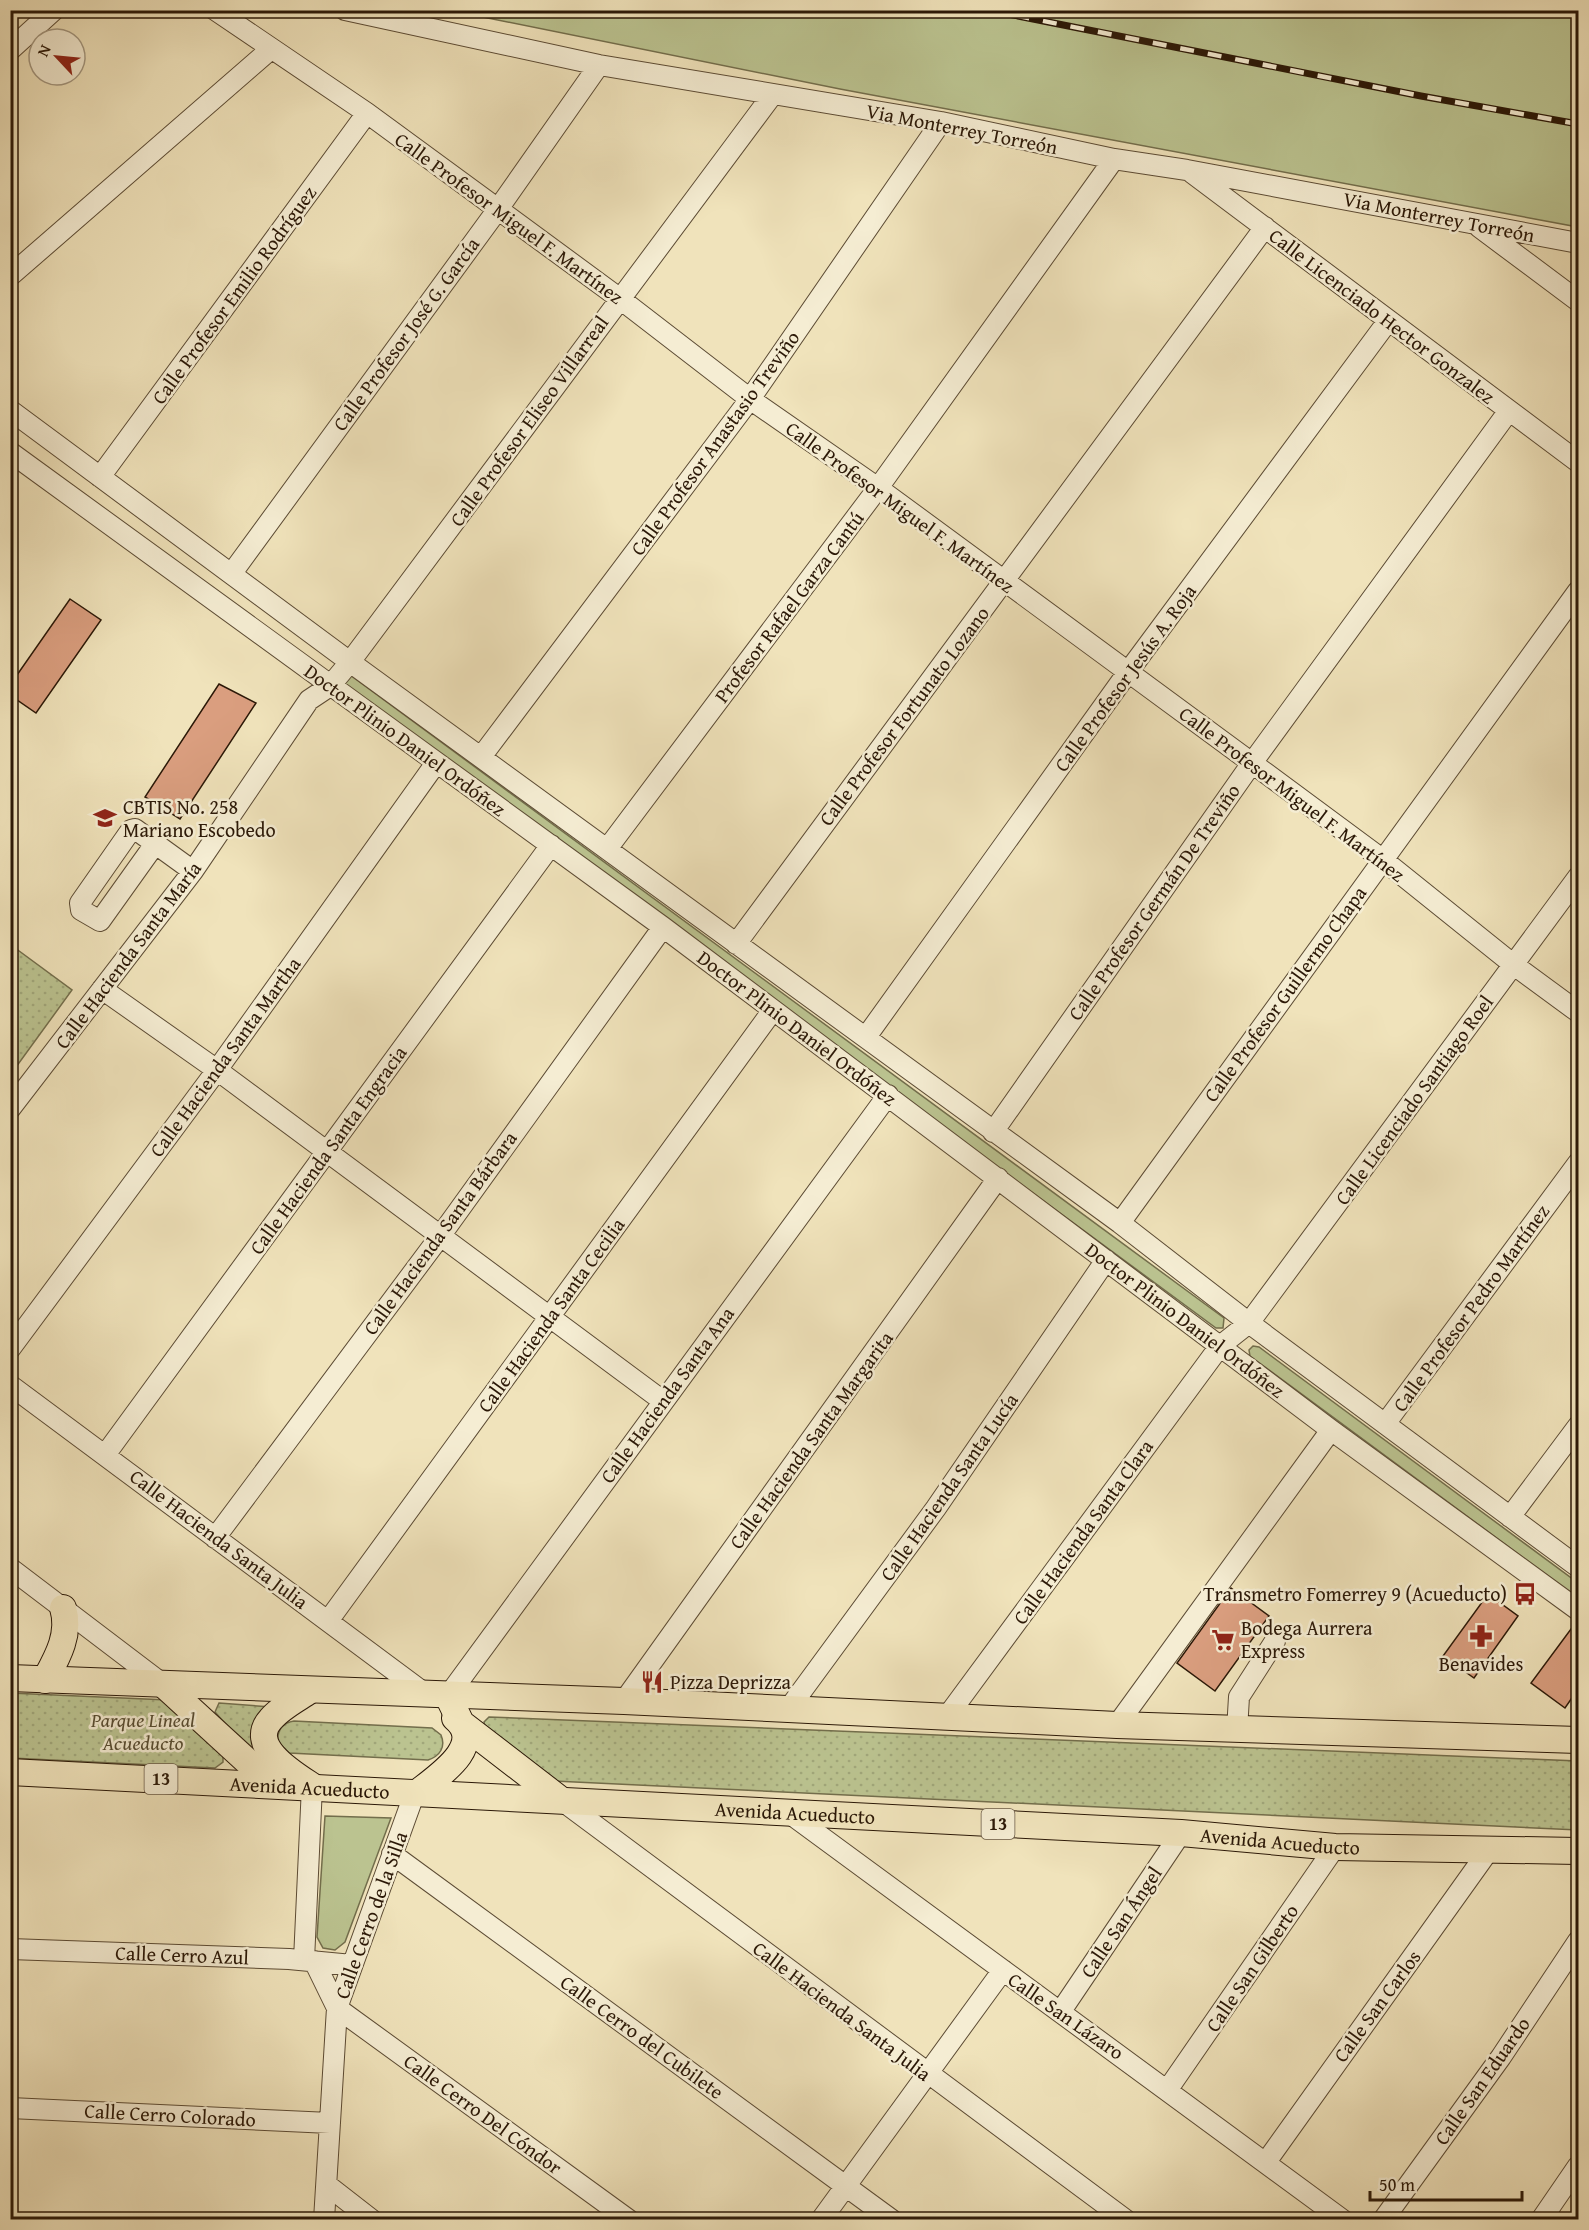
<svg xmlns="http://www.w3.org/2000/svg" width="1589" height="2230" font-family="'Gentium Book Plus',serif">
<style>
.grass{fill:#bbc390;stroke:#736e4c;stroke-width:1.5}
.park{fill:url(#park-dots);stroke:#736e4c;stroke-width:1.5}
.building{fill:#da9e7f;stroke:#2b1807;stroke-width:1.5}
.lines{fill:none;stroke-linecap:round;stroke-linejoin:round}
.minor-casing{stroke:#5c4b34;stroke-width:22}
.major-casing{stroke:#2b1807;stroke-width:28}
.minor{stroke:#f5edd3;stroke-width:20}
.major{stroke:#f0e3bb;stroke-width:26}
.rail-casing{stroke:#2b1807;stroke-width:7}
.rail{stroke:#f5edd3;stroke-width:4.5;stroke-dasharray:14;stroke-linecap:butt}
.labels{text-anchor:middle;stroke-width:5;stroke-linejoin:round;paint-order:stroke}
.shield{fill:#f5edd3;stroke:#685844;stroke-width:1.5}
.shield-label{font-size:18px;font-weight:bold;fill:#2b1807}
.street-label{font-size:20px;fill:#2b1807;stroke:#f5edd3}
.poi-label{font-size:20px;fill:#2b1807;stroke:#f5edd3;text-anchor:start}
.park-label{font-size:20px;font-style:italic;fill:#564b30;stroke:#f5edd3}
</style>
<defs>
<pattern id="park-dots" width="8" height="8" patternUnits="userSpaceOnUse" patternTransform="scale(1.5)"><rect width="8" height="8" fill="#bbc390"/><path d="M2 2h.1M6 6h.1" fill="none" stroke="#a1a77b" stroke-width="1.8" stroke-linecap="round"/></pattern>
</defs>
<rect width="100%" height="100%" fill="#f0e3bb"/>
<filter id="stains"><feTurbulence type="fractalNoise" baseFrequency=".00333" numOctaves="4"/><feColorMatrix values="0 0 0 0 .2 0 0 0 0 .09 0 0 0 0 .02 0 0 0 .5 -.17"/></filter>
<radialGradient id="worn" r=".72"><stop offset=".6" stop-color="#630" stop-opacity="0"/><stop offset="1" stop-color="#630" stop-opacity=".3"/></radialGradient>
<!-- grass -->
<path class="grass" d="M453,11H1578V227L840,89Z
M350,675L1224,1318L1223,1328H1216L345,686L343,678Z
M1253,1346L1259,1347L1578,1583V1598L1250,1356L1249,1350Z
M325,1816L391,1818L345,1942L335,1950L323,1948L317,1937Z"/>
<!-- park -->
<path class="park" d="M11,945L72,990L11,1074Z
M10,1693L168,1700L223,1755V1762L215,1768L11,1758Z
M219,1703L271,1707L259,1762L215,1712Z
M489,1717L1578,1761V1830L554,1781L485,1727L484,1722Z
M294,1721L432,1728L441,1735C446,1747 440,1756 428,1760L289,1753L278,1742C277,1730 282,1723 294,1721Z"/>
<!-- building -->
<path class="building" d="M70,599L101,620L36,713L10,695V685Z
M219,684L256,703L180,819L145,797Z
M1231,1588L1269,1616L1215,1691L1177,1663Z
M1488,1594L1518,1616L1474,1678L1443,1656Z
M1571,1629L1578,1634V1694L1576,1692L1565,1708L1531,1683Z"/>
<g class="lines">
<!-- minor casing -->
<g class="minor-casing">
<path id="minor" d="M215,10L367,113L619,298L750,399L878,488L1252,763L1382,859L1514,965L1578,1012
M345,10L599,65L941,122L1114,159L1187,170L1578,243
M10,50L54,10
M1192,173L1578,462
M1479,227L1578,301
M10,276L271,49
M10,410L350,662L1120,1223L1249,1323L1578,1567
M10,452L663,927L1331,1430L1578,1610
M100,477L367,113
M232,573L498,209L599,65
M481,757L750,399L941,122
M155,844L100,921L81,910L80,903L131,830L135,829L193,871
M607,849L878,488L1114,159
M736,944L1265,227
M102,989L217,1070L663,1401
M866,1037L1128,672L1388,321
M10,1109L193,871L309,700L330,686L350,662L773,94
M993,1132L1252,763L1508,412
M1120,1223L1578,591
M10,1349L217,1070L436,763
M10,1385L427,1695
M1385,1424L1578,1163
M105,1455L551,845
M1510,1517L1578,1426
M215,1538L441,1235L663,927
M10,1568L164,1685
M328,1621L773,1010
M448,1696L888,1095
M624,1701L998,1178
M787,1711L936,1508L1106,1260
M946,1718L1220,1346L1249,1323L1578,877
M1117,1725L1331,1430
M1237,1730L1239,1697L1275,1641
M561,1800L1126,2220
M789,1813L1343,2220
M392,1854L892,2220
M10,1949L289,1959L352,1965
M304,1960L312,1786
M314,1961L337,2008L629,2220
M1061,2011L1181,1833
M1168,2089L1335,1847
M10,2108L330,2123
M1266,2162L1489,1850
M327,2185L372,2220
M324,2220L337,2008L415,1792
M821,2220L1003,1970
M1383,2220L1501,2057L1578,1941
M1541,2220L1578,2166"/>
</g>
<!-- major casing -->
<g class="major-casing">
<g id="major">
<path d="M10,1678L624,1701L1117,1725L1578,1740"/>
<path d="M45,1680C57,1658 71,1634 63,1608"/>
<path d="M164,1685L272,1784"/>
<path d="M309,1691C297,1699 280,1708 271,1719C246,1746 294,1774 312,1786"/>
<path d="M448,1696L461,1723L561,1800"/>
<path id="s1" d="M10,1772L1181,1833L1335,1847L1578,1851"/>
<path d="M417,1793C437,1777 487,1745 455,1718"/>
</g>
</g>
<!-- minor -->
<use href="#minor" class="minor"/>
<!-- major -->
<use href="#major" class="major"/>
<!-- rail casing -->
<g class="rail-casing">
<path id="rail" d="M988,10L1421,96L1578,124"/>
</g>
<!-- rail -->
<use href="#rail" class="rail"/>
</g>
<!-- icons -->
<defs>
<g id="university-bare" transform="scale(1.8)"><path d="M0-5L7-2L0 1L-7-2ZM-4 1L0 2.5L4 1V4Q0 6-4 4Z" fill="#8f2418" stroke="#f5edd3" stroke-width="2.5" paint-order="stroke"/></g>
<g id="bus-bare" transform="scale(1.8)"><path d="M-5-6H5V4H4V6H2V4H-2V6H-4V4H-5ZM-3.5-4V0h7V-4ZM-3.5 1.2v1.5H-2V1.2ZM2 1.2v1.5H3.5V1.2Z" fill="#8f2418" stroke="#f5edd3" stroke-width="2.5" paint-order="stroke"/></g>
<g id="pharmacy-bare" transform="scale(1.8)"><path d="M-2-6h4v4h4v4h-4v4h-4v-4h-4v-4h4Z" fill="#8f2418" stroke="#f5edd3" stroke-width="2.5" paint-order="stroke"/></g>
<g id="supermarket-bare" transform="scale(1.8)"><path d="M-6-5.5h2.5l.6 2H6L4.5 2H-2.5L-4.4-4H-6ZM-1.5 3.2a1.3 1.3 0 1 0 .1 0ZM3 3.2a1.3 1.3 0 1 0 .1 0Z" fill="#8f2418" stroke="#f5edd3" stroke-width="2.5" paint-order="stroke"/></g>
<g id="restaurant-bare" transform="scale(1.8)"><path d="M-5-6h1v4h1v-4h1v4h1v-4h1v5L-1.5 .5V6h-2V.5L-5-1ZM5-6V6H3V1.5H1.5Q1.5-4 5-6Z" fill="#8f2418" stroke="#f5edd3" stroke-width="2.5" paint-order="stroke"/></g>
</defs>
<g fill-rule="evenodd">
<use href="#university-bare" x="105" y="818"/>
<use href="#bus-bare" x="1525" y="1594"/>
<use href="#pharmacy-bare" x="1481" y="1636"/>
<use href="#supermarket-bare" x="1223" y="1640"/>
<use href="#restaurant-bare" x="652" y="1682"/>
</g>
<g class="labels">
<!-- shield labels -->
<g class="shield">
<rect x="144.5" y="1764" width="33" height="30" rx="4.5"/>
<rect x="981.5" y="1809" width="33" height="30" rx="4.5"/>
</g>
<g class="shield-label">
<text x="161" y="1785">13</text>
<text x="998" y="1830">13</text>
</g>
<!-- street labels -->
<g class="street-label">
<text transform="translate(962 129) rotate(11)" y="7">Via Monterrey Torreón</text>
<text transform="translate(1439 217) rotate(11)" y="7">Via Monterrey Torreón</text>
<text transform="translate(509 218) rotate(36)" y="7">Calle Profesor Miguel F. Martínez</text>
<text transform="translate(234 295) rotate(-54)" y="7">Calle Profesor Emilio Rodríguez</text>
<text transform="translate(1382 316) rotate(37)" y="7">Calle Licenciado Hector Gonzalez</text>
<text transform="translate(406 334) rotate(-54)" y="7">Calle Profesor José G. García</text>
<text transform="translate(529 421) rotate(-54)" y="7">Calle Profesor Eliseo Villarreal</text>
<text transform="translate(715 443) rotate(-54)" y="7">Calle Profesor Anastasio Treviño</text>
<text transform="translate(900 507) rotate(36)" y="7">Calle Profesor Miguel F. Martínez</text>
<text transform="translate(789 607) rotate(-53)" y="7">Profesor Rafael Garza Cantú</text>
<text transform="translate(1125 678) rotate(-54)" y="7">Calle Profesor Jesús A. Roja</text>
<text transform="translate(904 716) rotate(-53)" y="7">Calle Profesor Fortunato Lozano</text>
<text transform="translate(405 740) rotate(36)" y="7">Doctor Plinio Daniel Ordóñez</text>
<text transform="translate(1292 794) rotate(37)" y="7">Calle Profesor Miguel F. Martínez</text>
<text transform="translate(1154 902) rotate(-55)" y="7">Calle Profesor Germán De Treviño</text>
<text transform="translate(128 955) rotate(-53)" y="7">Calle Hacienda Santa María</text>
<text transform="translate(1285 994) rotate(-54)" y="7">Calle Profesor Guillermo Chapa</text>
<text transform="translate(797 1028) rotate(37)" y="7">Doctor Plinio Daniel Ordóñez</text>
<text transform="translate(225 1057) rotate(-54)" y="7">Calle Hacienda Santa Martha</text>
<text transform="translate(1414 1100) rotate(-54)" y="7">Calle Licenciado Santiago Roel</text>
<text transform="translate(328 1150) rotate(-54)" y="7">Calle Hacienda Santa Engracia</text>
<text transform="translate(440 1233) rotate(-54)" y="7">Calle Hacienda Santa Bárbara</text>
<text transform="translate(1471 1308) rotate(-54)" y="7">Calle Profesor Pedro Martínez</text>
<text transform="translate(551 1315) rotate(-54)" y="7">Calle Hacienda Santa Cecilia</text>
<text transform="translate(1185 1320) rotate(37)" y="7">Doctor Plinio Daniel Ordóñez</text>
<text transform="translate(667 1395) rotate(-54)" y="7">Calle Hacienda Santa Ana</text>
<text transform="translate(811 1440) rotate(-54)" y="7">Calle Hacienda Santa Margarita</text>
<text transform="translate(949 1487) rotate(-55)" y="7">Calle Hacienda Santa Lucía</text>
<text transform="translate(1083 1532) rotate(-54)" y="7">Calle Hacienda Santa Clara</text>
<text transform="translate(219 1539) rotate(37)" y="7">Calle Hacienda Santa Julia</text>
<text dy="7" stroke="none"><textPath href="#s1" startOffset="300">Avenida Acueducto</textPath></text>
<text dy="7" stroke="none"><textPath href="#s1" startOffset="786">Avenida Acueducto</textPath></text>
<text dy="7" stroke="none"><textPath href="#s1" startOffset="1272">Avenida Acueducto</textPath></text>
<text transform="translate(371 1915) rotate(-70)" y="7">Calle Cerro de la Silla</text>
<text transform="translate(1121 1922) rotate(-56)" y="7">Calle San Ángel</text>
<text transform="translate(182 1955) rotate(2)" y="7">Calle Cerro Azul</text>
<text transform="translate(1252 1968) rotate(-56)" y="7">Calle San Gilberto</text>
<text transform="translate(1377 2006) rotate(-54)" y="7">Calle San Carlos</text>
<text transform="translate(842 2011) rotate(37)" y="7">Calle Hacienda Santa Julia</text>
<text transform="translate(1066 2016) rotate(35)" y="7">Calle San Lázaro</text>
<text transform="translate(642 2037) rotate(36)" y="7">Calle Cerro del Cubilete</text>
<text transform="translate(1482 2081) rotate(-55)" y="7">Calle San Eduardo</text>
<text transform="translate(483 2114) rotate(36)" y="7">Calle Cerro Del Cóndor</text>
<text transform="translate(170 2115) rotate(3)" y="7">Calle Cerro Colorado</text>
</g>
<!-- poi labels -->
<g class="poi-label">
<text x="123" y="814">CBTIS No. 258<tspan x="123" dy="23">Mariano Escobedo</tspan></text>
<text x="1507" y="1601" text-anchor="end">Transmetro Fomerrey 9 (Acueducto)</text>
<text x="1241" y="1635">Bodega Aurrera<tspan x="1241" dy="23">Express</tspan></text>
<text x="1481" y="1671" text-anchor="middle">Benavides</text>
<text x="670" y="1689">Pizza Deprizza</text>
</g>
<!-- park labels -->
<g class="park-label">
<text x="143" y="1727">Parque Lineal<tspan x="143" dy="23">Acueducto</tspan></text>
</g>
</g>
<!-- margin -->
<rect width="1589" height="2230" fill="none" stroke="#f0e3bb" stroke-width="36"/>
<rect x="12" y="12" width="1565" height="2206" fill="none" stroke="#2b1807" stroke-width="3"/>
<rect x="18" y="18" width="1553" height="2194" fill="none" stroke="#2b1807" stroke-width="1.5"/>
<!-- north arrow -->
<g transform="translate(57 57) rotate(296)"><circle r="28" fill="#f5edd3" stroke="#a49881" stroke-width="1.5"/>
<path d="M0-4.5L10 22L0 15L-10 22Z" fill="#8f2418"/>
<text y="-9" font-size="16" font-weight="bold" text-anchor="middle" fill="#2b1807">N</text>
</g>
<!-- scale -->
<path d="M1370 2191v9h152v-9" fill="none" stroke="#2b1807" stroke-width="3"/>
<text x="1379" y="2191" font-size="18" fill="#2b1807" stroke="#f5edd3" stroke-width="4.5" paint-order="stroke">50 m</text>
<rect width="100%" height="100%" filter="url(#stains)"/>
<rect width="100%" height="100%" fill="url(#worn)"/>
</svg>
